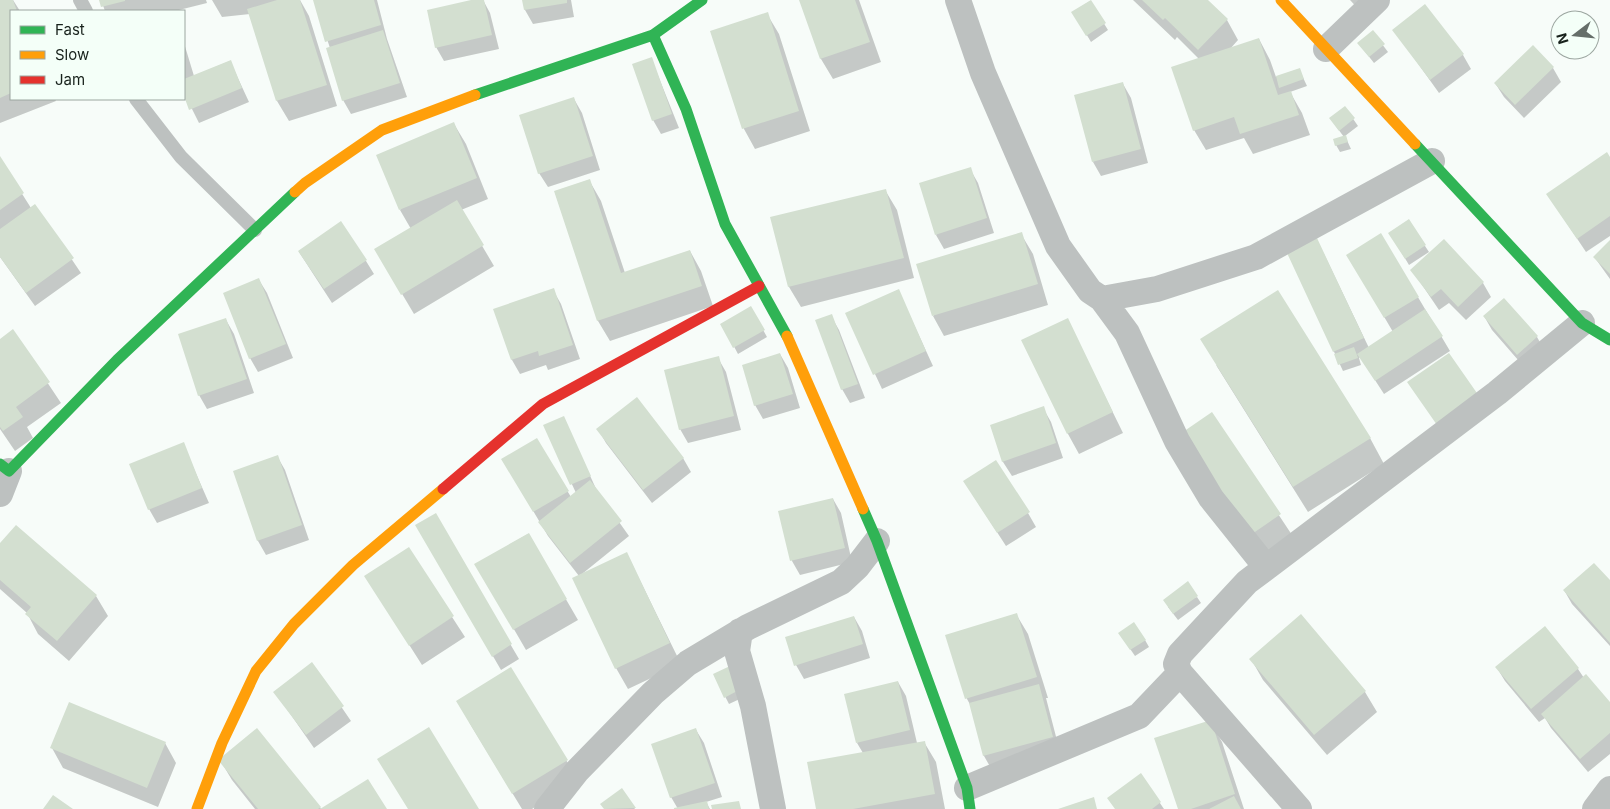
<svg xmlns="http://www.w3.org/2000/svg" width="1610" height="809" font-family="Inter,sans-serif">
<style>
.shadow{fill:#0003}
.building{fill:#d3dfd0}
.lines{fill:none;stroke-linecap:round;stroke-linejoin:round}
.lane{stroke:#bdc1c0;stroke-width:14}
.street{stroke:#bdc1c0;stroke-width:26}
.fast{stroke:#30b455;stroke-width:11}
.slow{stroke:#ff9f0a;stroke-width:11}
.jam{stroke:#e5322d;stroke-width:11}
</style>
<rect width="100%" height="100%" fill="#f7fcf9"/>
<!-- shadow -->
<path class="shadow" d="M0,0H13L20,11H11V99H55L56,101L0,123Z
M101,0H206L207,3L175,11H105Z
M212,0H300L309,16L337,106L289,121L277,101L250,14L222,17Z
M314,0H377L387,39L407,97L351,114L343,100L330,48Z
M476,0H483L490,13L499,49L444,61L436,47Z
M524,0H571L574,17L533,24L525,10Z
M800,0H859L881,62L833,79L821,59Z
M1133,0H1206L1227,20L1238,40L1230,49L1259,39L1270,60L1276,77L1299,69L1307,86L1290,92L1302,113L1310,135L1253,154L1244,138L1206,150L1194,130L1199,59L1177,37L1175,40Z
M1350,0H1371L1362,13Z
M1090,1L1108,30L1091,42L1073,12Z
M767,14L779,34L810,131L755,149L744,129L712,32Z
M1394,30L1463,55L1471,69L1439,93Z
M1373,32L1388,52L1374,63L1359,44Z
M184,43L194,76L230,61L249,102L199,123L184,93Z
M1533,47L1553,68L1561,82L1524,118L1504,97L1495,83Z
M651,58L679,128L661,134L653,120Z
M1123,84L1131,98L1148,163L1101,176L1093,162Z
M574,99L582,113L600,170L548,187L539,173Z
M1345,107L1358,126L1345,136L1351,149L1340,152L1336,145L1344,137L1335,125Z
M454,124L466,144L488,199L461,210L494,266L414,314L376,250L411,229L400,210Z
M0,159L31,208L35,205L81,273L35,306L0,257Z
M1610,159V236L1586,252L1548,195Z
M970,169L978,183L994,233L944,249L936,235Z
M589,180L601,201L625,273L690,251L701,271L713,306L610,341L598,321L555,192Z
M885,190L897,210L914,278L801,307L789,287L772,218Z
M1021,234L1033,254L1048,305L944,336L933,316Z
M1381,235L1450,351L1384,394L1360,357L1359,358L1361,365L1343,371L1288,253L1324,254L1369,348L1393,332L1348,255Z
M1394,240L1425,246L1429,252L1409,265Z
M1610,242V279L1595,258Z
M299,252L366,261L374,274L332,303Z
M1412,270L1483,283L1491,297L1466,320L1449,303L1439,310Z
M259,280L267,293L293,358L258,372L250,358Z
M553,290L561,304L580,359L548,370L546,365L520,374L512,360L495,310Z
M898,290L933,366L882,389L847,314Z
M751,308L767,337L738,354L722,324Z
M831,316L839,330L865,398L850,403L842,389Z
M1484,316L1537,337L1545,351L1525,368L1492,330Z
M1067,319L1123,433L1079,454L1068,434Z
M226,320L234,334L254,393L207,409L199,395Z
M13,331L61,403L27,427L33,438L15,451L0,429V340Z
M780,354L788,368L800,408L763,419L755,405Z
M718,358L726,372L741,430L688,443L680,429Z
M1216,365L1370,438L1384,464L1308,512Z
M1043,408L1051,422L1063,458L1012,476L1003,462L991,426Z
M1212,414L1292,535L1262,555Z
M564,418L597,491L629,536L582,574L627,554L681,664L628,689L616,668L579,576L548,536L503,460L536,440L571,497L576,493L545,426Z
M598,429L683,458L691,472L652,503L606,443Z
M183,444L209,503L157,523L149,509Z
M277,456L285,470L309,540L266,555L258,541L234,472Z
M973,495L1028,513L1036,527L1006,546Z
M833,499L841,513L852,562L800,575L792,561L780,512Z
M435,515L519,659L501,670L417,525Z
M528,534L578,620L526,650L476,564Z
M0,545L96,596L108,616L69,661L38,634L27,613L0,589Z
M408,549L465,637L422,665L366,577Z
M1610,582V646L1572,604L1564,590Z
M1197,597L1201,603L1178,620L1168,607Z
M1016,614L1028,634L1048,698H1046L1060,752L992,770L984,756L972,708L967,699L947,636Z
M854,617L862,631L870,658L804,679L796,665Z
M1124,640H1145L1149,647L1135,656Z
M1251,659L1365,692L1377,712L1327,755L1263,680Z
M312,664L351,721L314,748L275,692Z
M1497,668L1578,669L1584,678L1610,704V754L1588,772L1551,728L1545,718L1539,722L1505,681Z
M714,675L744,697L729,704Z
M898,682L906,696L917,743L924,742L936,762L945,809H817L863,753L857,743Z
M469,722L566,760L578,780L532,809H522Z
M1210,722L1222,742L1244,809H1179Z
M696,730L704,743L722,797L706,802L710,809H676H678L671,797Z
M165,743L176,763L158,807L63,768L52,748Z
M220,760L320,807L321,809H255L232,780Z
M1141,775L1164,809H1115Z
M622,790L635,809H605L602,804Z"/>
<!-- building -->
<path class="building" d="M0,0H13L17,11H11V93L0,98Z
M99,0H125V1L101,7Z
M277,0H300L327,85L276,101L247,9Z
M313,0H374L381,25L325,42Z
M471,0H484L492,35L435,48L427,10Z
M522,0H567V3L524,10Z
M799,0H855L870,42L820,59Z
M1091,0L1106,23L1086,36L1071,12Z
M1142,0H1208L1228,19L1198,50L1165,18L1163,20Z
M1425,4L1464,54L1430,80L1392,30Z
M768,12L799,111L742,129L710,31Z
M383,30L400,83L342,101L326,48Z
M1373,30L1385,44L1369,57L1357,43Z
M1259,38L1278,95L1291,91L1299,115L1240,134L1234,117L1193,131L1171,67Z
M1533,45L1554,67L1515,105L1494,83Z
M652,57L672,114L652,121L632,64Z
M231,60L242,88L189,110L184,96V79Z
M1300,68L1304,79L1279,88L1276,76Z
M1123,82L1141,149L1092,162L1074,95Z
M574,97L593,156L538,174L519,115Z
M1345,106L1355,118L1339,131L1329,118Z
M454,122L477,178L399,210L376,155Z
M1346,135L1348,142L1335,146L1333,139Z
M1607,152L1610,157V216L1577,239L1546,194Z
M0,156L24,193L0,210Z
M971,167L987,218L935,235L919,183Z
M590,179L621,273L690,250L702,286L597,321L554,191Z
M886,189L904,258L788,287L770,217Z
M457,200L484,245L401,295L374,249Z
M35,204L74,258L26,293L0,257V229Z
M1409,219L1426,245L1405,259L1388,233Z
M341,221L367,260L324,289L298,251Z
M1022,232L1038,284L932,316L916,264Z
M1381,233L1419,297L1384,318L1346,255Z
M1317,238L1364,338L1333,352L1287,253Z
M1444,239L1484,282L1458,307L1441,289L1431,297L1410,270Z
M1610,240V274L1593,257Z
M259,278L286,344L249,359L223,293Z
M554,288L573,345L539,356L538,351L511,360L493,309Z
M899,289L926,351L873,375L845,313Z
M1278,290L1371,438L1293,487L1200,339Z
M1504,298L1538,336L1517,355L1483,316Z
M751,306L765,330L733,348L720,324Z
M1425,309L1443,336L1375,381L1357,354Z
M832,314L858,384L841,390L815,320Z
M226,318L247,379L198,396L178,334Z
M1068,318L1113,412L1067,434L1021,340Z
M13,329L50,382L16,407L23,417L3,431L0,427V339Z
M1354,347L1358,358L1338,365L1334,354Z
M780,353L793,394L754,406L742,365Z
M1449,353L1479,396L1437,425L1407,382Z
M719,356L734,416L679,430L664,370Z
M637,397L684,458L643,490L596,429Z
M1044,406L1056,443L1002,462L990,425Z
M1212,412L1281,514L1249,536L1180,434Z
M564,416L591,476L570,485L543,425Z
M537,438L569,491L533,512L501,459Z
M184,442L202,488L148,510L129,464Z
M278,455L302,525L257,541L233,471Z
M996,460L1030,512L997,533L963,481Z
M590,480L622,521L570,563L538,522Z
M833,498L845,548L790,561L778,511Z
M436,513L512,644L492,657L415,525Z
M16,525L97,595L57,641L25,614L31,607L0,580V543Z
M529,533L567,599L513,630L474,564Z
M409,547L454,616L409,646L364,576Z
M627,552L670,643L615,669L572,578Z
M1594,563L1610,580V643L1563,590Z
M1188,581L1198,596L1173,614L1163,600Z
M1017,613L1037,677L965,699L945,635Z
M1301,614L1366,691L1314,735L1249,659Z
M854,616L863,644L794,666L785,637Z
M1134,622L1146,640L1130,650L1118,633Z
M1545,626L1579,668L1531,709L1495,667Z
M312,662L344,706L306,735L273,692Z
M730,666L741,689L724,698L713,674Z
M511,667L568,760L512,794L456,701Z
M1586,674L1610,702V733L1580,759L1541,714Z
M898,681L910,730L856,743L844,694Z
M1039,684L1053,737L983,756L969,703Z
M69,702L166,742L147,788L50,748Z
M1211,720L1235,794L1191,809H1178L1154,738Z
M429,727L479,809H408L377,759Z
M257,728L321,807L318,809H258L218,760Z
M696,728L715,783L670,798L651,744Z
M925,741L935,794L853,809H816L807,762Z
M1141,773L1161,802L1152,809H1115L1107,798Z
M368,779L387,809H320Z
M622,788L636,808L604,809L600,804Z
M53,795L73,809H43Z
M1234,796L1241,809H1209Z
M1094,797L1097,809H1058Z
M707,801L709,809H674V808Z
M739,801L741,809H712L711,805Z"/>
<g class="lines">
<!-- lane -->
<path class="lane" d="M80,0L86,11
M136,99L181,157L255,230"/>
<!-- street -->
<path class="street" d="M958,0L983,73L1058,246L1090,291L1102,299L1127,333L1177,441L1211,498L1266,567
M1326,49L1377,0
M1102,299L1157,289L1256,257L1432,161
M0,494L9,471
M740,631L737,651L753,706L773,809
M967,788L1139,716L1180,673
M547,809L577,771L653,693L688,663L748,627L841,582L857,567L877,541
M1299,809L1180,673L1176,664L1180,654L1247,582L1497,393L1582,323
M1595,809L1610,789"/>
<!-- fast -->
<path class="fast" d="M653,35L686,109L725,224L787,336
M475,95L653,35L702,0
M1415,144L1582,323L1610,340
M0,464L9,471L117,360L295,192
M863,509L877,541L967,788L970,809"/>
<!-- slow -->
<path class="slow" d="M1281,0L1415,144
M295,192L305,183L382,130L475,95
M787,336L863,509
M197,809L222,743L256,671L294,624L353,565L443,489"/>
<!-- jam -->
<path class="jam" d="M443,489L543,404L759,286"/>
</g>
<!-- legend -->
<rect x="10" y="10" width="175" height="90" fill="#f4fff8" stroke="#9ca6a0"/>
<rect x="20" y="26" width="25" height="8" fill="#30b455" stroke="#9ca6a0"/>
<text x="55" y="35" font-size="15" fill="#17211b">Fast</text>
<rect x="20" y="51" width="25" height="8" fill="#ff9f0a" stroke="#9ca6a0"/>
<text x="55" y="60" font-size="15" fill="#17211b">Slow</text>
<rect x="20" y="76" width="25" height="8" fill="#e5322d" stroke="#9ca6a0"/>
<text x="55" y="85" font-size="15" fill="#17211b">Jam</text>
<!-- north arrow -->
<g transform="translate(1575 35) rotate(254)"><circle r="24" fill="#f4fff8" stroke="#9ca6a0"/>
<path d="M0-4L9 19L0 12L-9 19Z" fill="#656e69"/>
<text y="-8" font-size="14" font-weight="bold" text-anchor="middle" fill="#17211b">N</text>
</g>
</svg>
